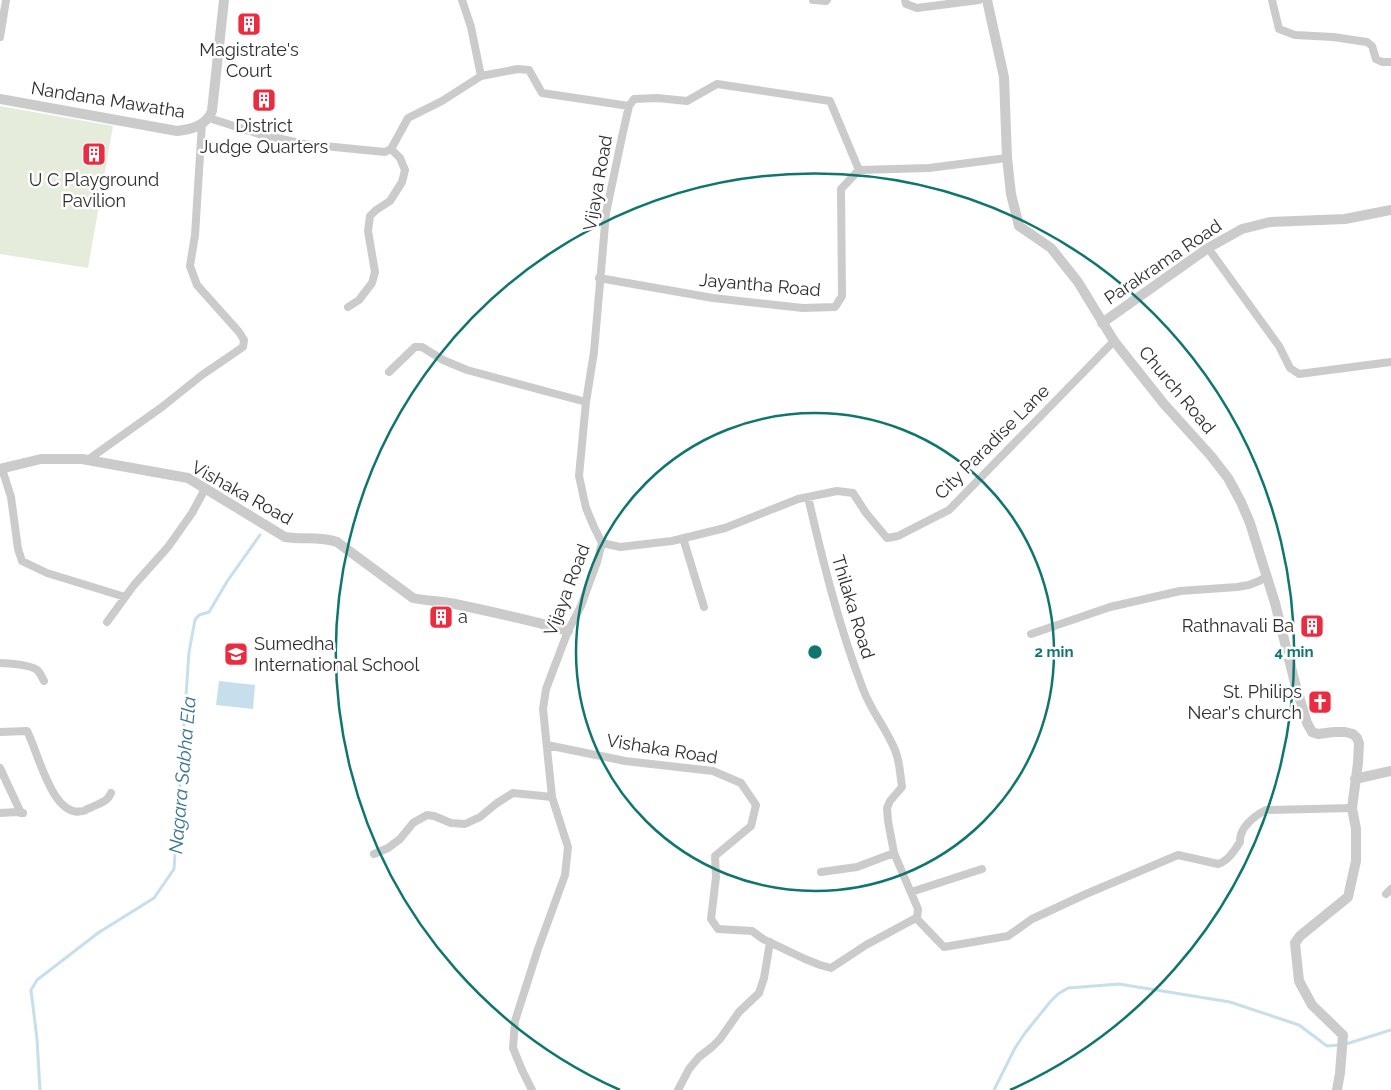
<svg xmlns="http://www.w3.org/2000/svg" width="1391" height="1090" font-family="Raleway,sans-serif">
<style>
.green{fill:#e5ecdb}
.water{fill:#c7dfec}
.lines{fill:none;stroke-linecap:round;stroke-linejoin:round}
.stream{stroke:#c7dfec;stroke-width:3}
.minor{stroke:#cbcbcb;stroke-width:8}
.tertiary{stroke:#cbcbcb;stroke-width:10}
.ring{fill:none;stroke:#0f766e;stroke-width:2.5}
.labels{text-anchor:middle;stroke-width:5;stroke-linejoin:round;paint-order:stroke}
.poi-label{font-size:18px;fill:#2e2e2e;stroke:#fff}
.street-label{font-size:18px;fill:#2e2e2e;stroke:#fff}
.water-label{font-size:19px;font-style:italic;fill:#3a7493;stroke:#fff}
.centre{fill:#0f766e;stroke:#fff;stroke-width:2.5}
.ring-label{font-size:15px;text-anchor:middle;font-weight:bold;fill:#0f766e;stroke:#fff;stroke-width:5;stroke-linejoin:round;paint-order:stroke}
</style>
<rect width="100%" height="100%" fill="#fff"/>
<!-- green -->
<path class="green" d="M0,106L113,126L88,268L0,254Z"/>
<!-- water -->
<path class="water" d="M219,681L255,685L253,709L216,705Z"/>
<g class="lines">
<!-- stream -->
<path class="stream" d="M1346,1044L1391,1030
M40,1090L37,1039L31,990L37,980L98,933L154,898L174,869L189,652L195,620L199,615L209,612L228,580L260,535
M994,1090L1015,1048L1025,1033L1050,1002L1058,994L1068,988L1119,984L1230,1002L1299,1025L1327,1046L1339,1045"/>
<!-- minor -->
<path class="minor" d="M462,0L471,27L481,76
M813,0L826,1L827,0
M905,0L906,4L917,8L979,0
M1272,0L1279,29L1295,35L1333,37L1367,42L1372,46L1376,59L1382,62H1391
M0,37L6,0
M209,118L259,134L304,144L385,152L391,149
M391,149L408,118L442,101L481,76L518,69L529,70L542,93L629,106
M1208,248L1279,346L1290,368L1299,374L1391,362
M599,278L713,298L803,308L835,307L842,296L841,189L859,170L929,168L1007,158
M348,307L359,300L372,283L375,272L368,231L370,216L376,210L390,201L402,182L405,170L400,158L391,149
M389,372L415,347H422L443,360L467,370L586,402
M89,459L162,407L202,375L243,347L244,340L239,332L197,285L190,266L195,235L202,123
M2,469L11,497L18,549L22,561L47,573L125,597
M683,538L704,607
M602,543L620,547L672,541L725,528L798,499L837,491L853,493L866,513L887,538L898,536L949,510L1114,341
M107,622L134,585L168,547L192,513L205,489
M1031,634L1110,607L1180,591L1237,587L1249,585L1259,581L1266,577
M0,663C9,663 31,665 37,670C41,673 42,678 44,681
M0,732L27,731C38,751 52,819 83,811C85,811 88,808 90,808C99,803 107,803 111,793
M547,745L625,761L713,771L741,783L756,805L751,826L715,856L716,877L711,919L718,929L752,931L763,939L805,959L820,965L831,968L866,945L916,918L917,919L918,909L894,853L888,821L887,808L890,801L902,787C900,774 900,762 895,750C886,728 871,711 863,689C839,627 823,562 808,497
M0,768L21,813
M0,813L17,812L23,813
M374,854L388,848L400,839L413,823L427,815L434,816L451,823L465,824L480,817L497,803L513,793L552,797
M821,872L857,867L894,853
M911,892L982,869
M1386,894L1391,889
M917,919L944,947L1008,936L1032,919L1086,894L1178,855L1218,864C1228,861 1234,851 1240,842C1239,828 1254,816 1266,810L1352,808
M532,1090L522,1070L513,1048L515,1021L538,949L565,875L568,847L552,797L543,709L546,689L568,631L581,606L590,581L597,562L602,543L594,527L586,508L579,476L586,402L594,352L606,213L623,132L629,106L634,99L657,98L687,101L717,84L830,101L859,170
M678,1090L689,1069L699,1057L712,1047L720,1039L739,1012L759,993L764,978L770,942"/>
<!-- tertiary -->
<path class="tertiary" d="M987,0L1004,77L1007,158L1011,194L1019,226L1051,248L1078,282L1114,341L1164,404L1211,456L1228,478L1241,502L1250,523L1275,603L1295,683L1307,723L1312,732L1318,734L1334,732H1345L1353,734L1357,738L1359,743L1358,763L1352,808L1356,829V861L1348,897L1300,936L1295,943L1299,981L1312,1005L1343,1035L1340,1073L1337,1090
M0,99L177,131C192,129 206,126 212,111L224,0
M1102,323L1208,248L1242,229L1270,222L1345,219L1391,210
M0,469L41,459H82L188,478L285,537C303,540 320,536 337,542L413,598C426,601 441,601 455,604C493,612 531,620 568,631
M1355,779L1391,771"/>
</g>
<!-- distance rings -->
<g class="ring">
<circle cx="815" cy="652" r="239"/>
<path d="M620 1090A479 479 0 1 1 1010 1090"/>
</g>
<!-- icons -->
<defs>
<g id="building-square" transform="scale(1.25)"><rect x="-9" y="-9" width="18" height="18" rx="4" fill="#ea2c41" stroke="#fff"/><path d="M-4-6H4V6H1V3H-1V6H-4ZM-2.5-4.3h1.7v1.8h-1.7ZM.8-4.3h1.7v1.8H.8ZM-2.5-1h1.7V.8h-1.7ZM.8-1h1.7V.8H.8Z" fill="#fff"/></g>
<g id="school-square" transform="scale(1.25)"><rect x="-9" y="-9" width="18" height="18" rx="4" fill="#ea2c41" stroke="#fff"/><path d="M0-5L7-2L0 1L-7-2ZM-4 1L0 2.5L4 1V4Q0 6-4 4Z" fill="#fff"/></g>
<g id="church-square" transform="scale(1.25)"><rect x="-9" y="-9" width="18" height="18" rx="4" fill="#ea2c41" stroke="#fff"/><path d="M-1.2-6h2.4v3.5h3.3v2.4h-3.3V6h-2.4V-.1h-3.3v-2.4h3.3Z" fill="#fff"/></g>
</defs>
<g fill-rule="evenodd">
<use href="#building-square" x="249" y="24"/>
<use href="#building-square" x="264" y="100"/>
<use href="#building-square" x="94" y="154"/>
<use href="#building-square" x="441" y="617"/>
<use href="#building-square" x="1312" y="626"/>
<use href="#school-square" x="236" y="654"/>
<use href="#church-square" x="1320" y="702"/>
</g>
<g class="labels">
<!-- poi labels -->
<g class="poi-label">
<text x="249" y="56">Magistrate's<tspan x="249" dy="21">Court</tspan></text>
<text x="264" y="132">District<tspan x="264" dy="21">Judge Quarters</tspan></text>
<text x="94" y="186">U C Playground<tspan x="94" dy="21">Pavilion</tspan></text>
<text x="458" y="623" text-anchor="start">a</text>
<text x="1294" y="632" text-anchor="end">Rathnavali Ba</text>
<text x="254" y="650" text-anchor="start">Sumedha<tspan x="254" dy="21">International School</tspan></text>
<text x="1302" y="698" text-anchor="end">St. Philips<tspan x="1302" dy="21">Near's church</tspan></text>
</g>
<!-- street labels -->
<g class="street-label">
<text transform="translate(108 100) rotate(9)" y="6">Nandana Mawatha</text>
<text transform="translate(598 183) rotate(-80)" y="6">Vijaya Road</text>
<text transform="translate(1163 262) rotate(-34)" y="6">Parakrama Road</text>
<text transform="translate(760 285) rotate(5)" y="6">Jayantha Road</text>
<text transform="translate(1177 390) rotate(50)" y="6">Church Road</text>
<text transform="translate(992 442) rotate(-45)" y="6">City Paradise Lane</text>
<text transform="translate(242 493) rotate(29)" y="6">Vishaka Road</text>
<text transform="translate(567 590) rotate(-69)" y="6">Vijaya Road</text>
<text transform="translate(853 607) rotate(73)" y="6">Thilaka Road</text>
<text transform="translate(662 749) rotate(9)" y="6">Vishaka Road</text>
</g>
<!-- water labels -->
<g class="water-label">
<text transform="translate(182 775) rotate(-85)" y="7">Nagara Sabha Ela</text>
</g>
</g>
<circle cx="815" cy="652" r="8" class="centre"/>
<g class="ring-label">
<text x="1054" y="657">2 min</text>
<text x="1294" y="657">4 min</text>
</g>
</svg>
